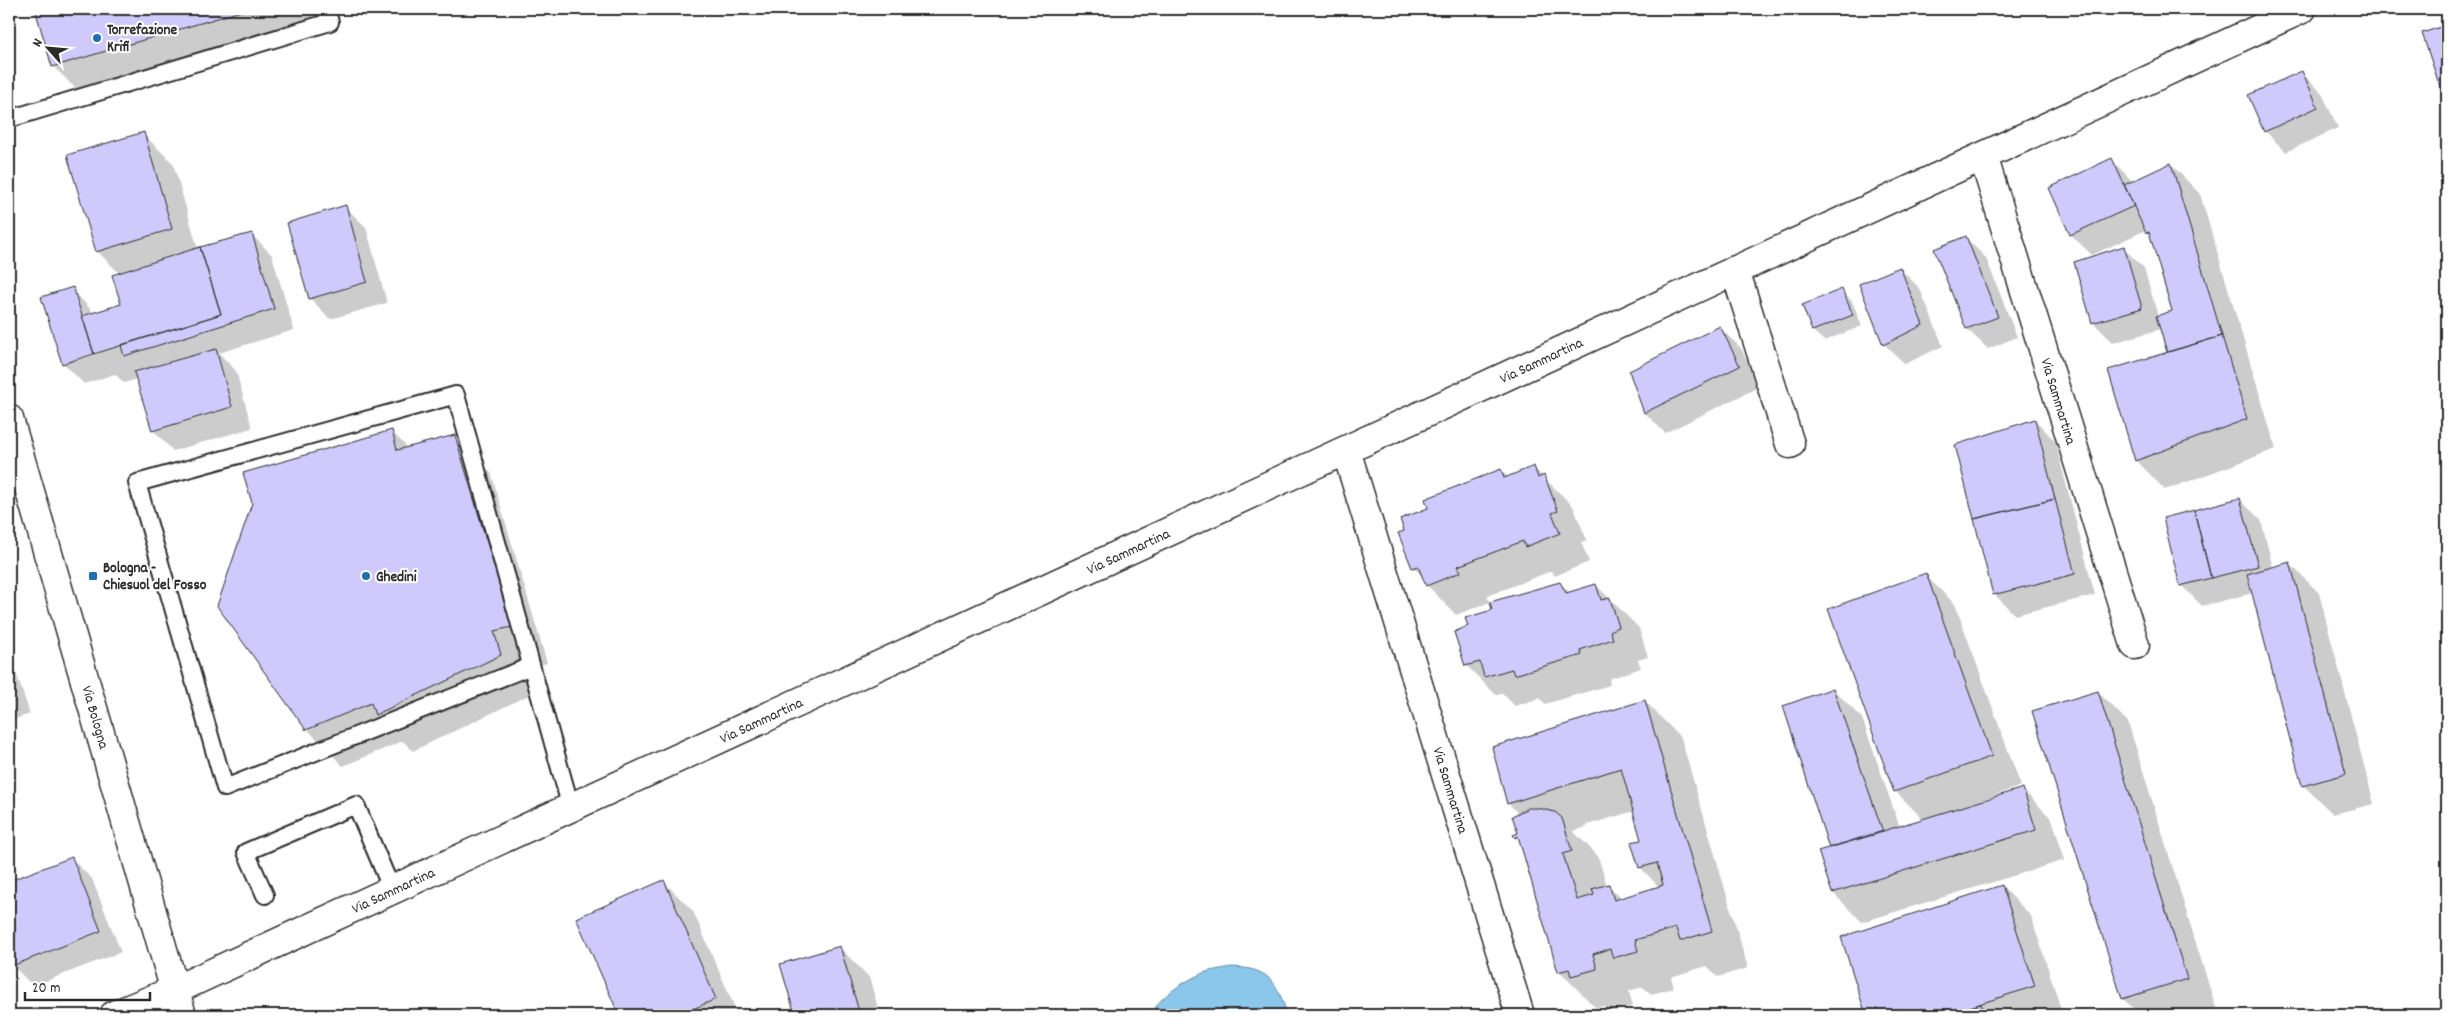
<svg xmlns="http://www.w3.org/2000/svg" width="2456" height="1024" font-family="Dekko,sans-serif">
<style>
.water{fill:#8bc7eb;stroke:#65899e}
.shadow{fill:#0003;fill-rule:evenodd}
.building{fill:#d0c9fc;stroke:#2b2b2b}
.lines{fill:none;stroke-linecap:round;stroke-linejoin:round}
.service-casing{stroke:#2b2b2b;stroke-width:20}
.minor-casing{stroke:#2b2b2b;stroke-width:31}
.secondary-casing{stroke:#2b2b2b;stroke-width:31}
.service{stroke:#fff;stroke-width:16}
.minor{stroke:#fff;stroke-width:28}
.secondary{stroke:#fff;stroke-width:28}
.poi-dot{fill:#1f6fb2;stroke:#fff;stroke-width:2}
.labels{text-anchor:middle;stroke-width:4;stroke-linejoin:round;paint-order:stroke}
.poi-label{font-size:15px;font-weight:bold;fill:#2b2b2b;stroke:#fff;text-anchor:start}
.street-label{font-size:15px;fill:#2b2b2b;stroke:#fff}
</style>
<rect width="100%" height="100%" fill="#fff"/>
<filter id="ink" filterUnits="userSpaceOnUse"><feTurbulence type="fractalNoise" baseFrequency=".02" numOctaves="2"/><feDisplacementMap in="SourceGraphic" scale="10" xChannelSelector="R" yChannelSelector="G"/><feConvolveMatrix kernelMatrix="1 2 1 2 8 2 1 2 1" color-interpolation-filters="sRGB"/></filter>
<g filter="url(#ink)">
<!-- water -->
<path class="water" d="M1231,967C1268,968 1277,980 1287,1015H1153C1153,999 1189,979 1203,973C1211,970 1222,969 1231,967Z"/>
<!-- shadow -->
<path class="shadow" d="M36,9H320L327,33L90,103L53,66Z
M2447,26V104L2423,34Z
M2301,72L2322,93L2338,128L2286,152L2265,131Z
M143,134L173,163L198,249L251,234L272,255L294,330L219,353L236,371L252,428L173,451L153,430L137,379L124,383L115,374L84,384L63,363L72,289L94,313L122,304L120,274L97,251ZM99,351L100,353L74,361V359Z
M2112,160L2133,182L2171,164L2200,194L2276,449L2165,490L2136,460L2168,353L2161,329L2113,343L2093,322L2123,248L2144,268L2158,316L2174,312L2152,236L2146,230L2092,255L2071,235L2050,188Z
M345,207L366,227L387,303L330,319L310,298Z
M1966,238L1986,258L2017,337L1988,349L1967,329L1935,250Z
M1900,268L1920,289L1943,346L1905,364L1884,344Z
M1842,291L1852,301L1862,326L1824,341L1813,331L1804,306Z
M1720,328L1741,348L1759,387L1665,433L1645,413L1630,372Z
M2035,420L2055,441L2095,595L2015,615L1994,594Z
M392,432L409,449L454,437L491,473L547,663L530,668L537,691L413,751L403,741L343,766L307,729Z
M1534,468L1573,506L1587,540L1581,542L1589,562L1555,576L1551,571L1487,596L1490,602L1456,615L1427,585L1424,578L1413,567L1405,532L1430,508L1501,470L1508,478Z
M2240,500L2261,520L2273,568L2290,564L2319,593L2374,804L2333,814L2303,785L2253,593L2202,606L2181,585Z
M1925,575L1955,604L2021,786L1982,800L1983,802L2023,790L2052,819L2065,860L1862,922L1833,893L1830,849L1833,689L1862,718L1900,828L1924,820L1895,791Z
M1560,583L1570,593L1596,585L1639,628L1648,657L1638,660L1641,668L1609,679L1610,685L1545,704L1540,698L1515,706L1502,693L1496,695L1467,666L1456,632L1470,627L1493,611Z
M9,652L30,714L9,721Z
M2098,692L2128,722L2216,1008L2193,1015H2140L2123,999L2034,712Z
M1645,701L1681,738L1748,968L1718,977L1707,966L1671,977L1674,988L1651,994L1643,987L1629,991L1633,1006L1609,1012L1603,1006L1596,1008L1559,971L1522,843L1516,837L1519,834V814L1508,803ZM1634,811L1643,841L1640,867L1660,888L1623,899L1607,886L1598,856L1573,831L1587,827V825Z
M71,858L92,879L121,952L33,986L13,966L9,955V883Z
M663,881L693,911L738,1015H620L578,919Z
M2002,886L2031,916L2063,1015H1867L1842,938Z
M839,947L869,977L880,1015H796L781,965Z"/>
<!-- building -->
<path class="building" d="M35,9H248L52,67Z
M2447,25V108L2422,33Z
M2302,71L2318,107L2264,132L2248,95Z
M144,132L172,229L96,252L67,155Z
M2112,158L2134,206L2070,235L2049,188Z
M2171,163L2222,336L2167,352L2156,316L2172,311L2149,232L2146,233L2124,185Z
M346,205L367,282L309,299L287,223Z
M252,233L274,309L124,356L121,345L221,314L200,247Z
M1966,236L1998,317L1966,329L1934,249Z
M2124,246L2142,308L2092,323L2074,262Z
M200,247L221,314L94,354L82,316L121,304L112,275Z
M1900,267L1923,325L1883,345L1859,284Z
M73,287L94,354L62,364L41,297Z
M1842,289L1853,315L1812,331L1802,305Z
M1720,326L1740,366L1644,413L1629,371Z
M2222,336L2247,419L2135,461L2108,370Z
M216,349L232,407L152,431L134,372Z
M2035,419L2055,499L1974,519L1955,445Z
M392,430L397,450L455,435L512,627L494,631L501,655L375,715L371,703L306,730L217,606L252,503L243,473Z
M1534,466L1538,478L1544,475L1558,511L1552,513L1560,533L1525,547L1523,541L1458,566L1461,572L1426,586L1418,566L1412,568L1398,533L1404,531L1400,519L1428,508L1425,499L1501,469L1504,478Z
M2240,498L2258,566L2211,578L2194,510Z
M2055,499L2075,574L1993,595L1974,519Z
M2194,510L2211,578L2180,586L2163,518Z
M2290,562L2346,774L2302,786L2247,574Z
M1926,573L1992,756L1894,792L1828,609Z
M1560,582L1566,593L1596,584L1601,600L1610,598L1619,627L1610,631L1613,639L1580,650L1582,655L1514,675L1512,669L1484,677L1480,662L1465,666L1454,632L1468,626L1465,618L1492,610L1490,602Z
M1833,688L1883,832L1829,848L1783,706Z
M2098,691L2187,979L2122,999L2032,711Z
M1645,700L1712,931L1680,941L1676,928L1635,940L1638,951L1613,958L1610,949L1593,954L1597,969L1571,976L1569,969L1558,972L1518,836L1515,838L1513,835L1518,833L1512,816L1528,808H1538L1555,812L1562,818L1572,851L1563,854L1577,900L1594,895L1592,889L1609,884L1614,900L1663,885L1657,863L1639,868L1631,842L1641,840L1621,768L1507,804L1492,747Z
M2023,788L2036,830L1832,893L1818,851Z
M72,857L101,931L12,966L9,958V881Z
M664,880L716,999L679,1015H619L576,918Z
M2002,885L2035,986L1945,1015H1866L1841,937Z
M840,946L860,1015H795L780,964Z
M1981,1004L1985,1015H1945Z
M2080,1011L2082,1015H2067Z"/>
<g class="lines">
<!-- service casing -->
<g class="service-casing">
<path id="service" d="M9,119L330,22L326,9
M531,666L225,788L137,483L456,395L571,808
M265,895L246,852L356,805L392,890"/>
</g>
<!-- minor casing -->
<g class="minor-casing">
<path id="minor" d="M1983,156L2135,645
M1735,270L1790,444
M1346,450L1520,1015
M114,1015L175,990L2302,9"/>
</g>
<!-- secondary casing -->
<g class="secondary-casing">
<path id="secondary" d="M9,419L182,1015"/>
</g>
<!-- service -->
<use href="#service" class="service"/>
<!-- minor -->
<use href="#minor" class="minor"/>
<!-- secondary -->
<use href="#secondary" class="secondary"/>
</g>
</g>
<!-- markers -->
<g class="poi-dot">
<circle cx="97" cy="38" r="5"/>
<rect x="88" y="571" width="10" height="10" rx="2.5"/>
<circle cx="366" cy="576" r="5"/>
</g>
<g class="labels">
<!-- poi labels -->
<g class="poi-label">
<text x="107" y="34">Torrefazione<tspan x="107" dy="17">Krifi</tspan></text>
<text x="103" y="572">Bologna -<tspan x="103" dy="17">Chiesuol del Fosso</tspan></text>
<text x="376" y="581">Ghedini</text>
</g>
<!-- street labels -->
<g class="street-label">
<text transform="translate(1541 360) rotate(-25)" y="5">Via Sammartina</text>
<text transform="translate(2059 401) rotate(73)" y="5">Via Sammartina</text>
<text transform="translate(1128 551) rotate(-25)" y="5">Via Sammartina</text>
<text transform="translate(96 717) rotate(74)" y="5">Via Bologna</text>
<text transform="translate(761 720) rotate(-25)" y="5">Via Sammartina</text>
<text transform="translate(1451 790) rotate(73)" y="5">Via Sammartina</text>
<text transform="translate(393 890) rotate(-25)" y="5">Via Sammartina</text>
</g>
</g>
<!-- margin -->
<rect width="2456" height="1024" fill="none" stroke="#fff" stroke-width="30"/>
<rect x="15" y="15" width="2426" height="994" fill="none" stroke="#2b2b2b" stroke-width="2" filter="url(#ink)"/>
<!-- north arrow -->
<g transform="translate(48 48) rotate(297)" stroke="#ffffff" stroke-width="4" paint-order="stroke">
<path d="M0-4L9 19L0 12L-9 19Z" fill="#2b2b2b"/>
<text y="-8" font-size="14" font-weight="bold" text-anchor="middle" fill="#2b2b2b">N</text>
</g>
<!-- scale -->
<path d="M25 992v8h125v-8" fill="none" stroke="#2b2b2b" stroke-width="2.5"/>
<text x="32" y="992" font-size="15" fill="#2b2b2b" stroke="#ffffff" stroke-width="4" paint-order="stroke">20 m</text>
</svg>
